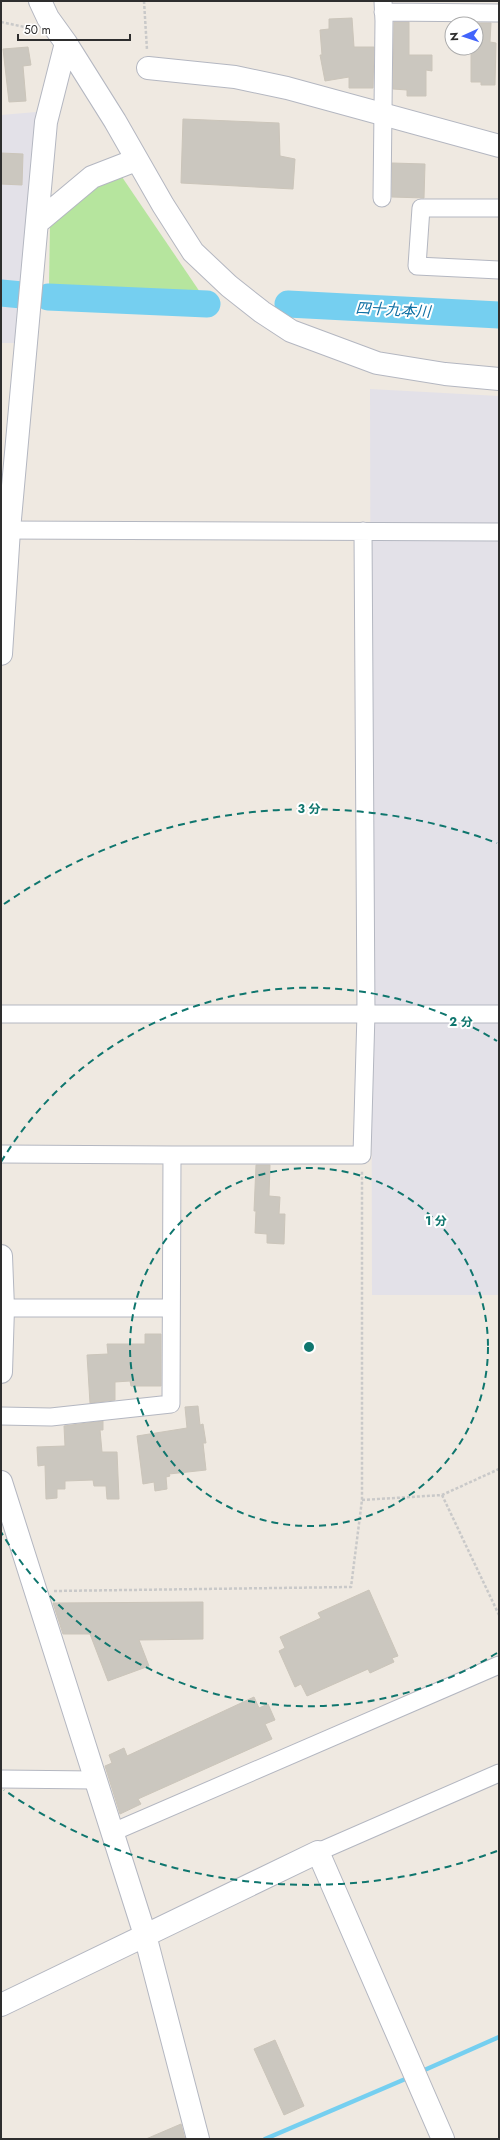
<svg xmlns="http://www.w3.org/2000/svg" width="500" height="2140" font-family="Jost,'Noto Sans JP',sans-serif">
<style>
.industrial{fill:#e3e1e8}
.green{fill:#b6e59e}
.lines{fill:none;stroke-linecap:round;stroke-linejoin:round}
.stream{stroke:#75cff0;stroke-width:4.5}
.river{stroke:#75cff0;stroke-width:27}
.building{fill:#cbc7bf;stroke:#cbc5ba}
.street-casing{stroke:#b4b7c1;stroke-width:19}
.secondary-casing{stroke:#b4b7c1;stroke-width:24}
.path{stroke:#c9c9c9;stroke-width:2.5;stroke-dasharray:3 2;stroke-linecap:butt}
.street{stroke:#fff;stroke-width:17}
.secondary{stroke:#fff;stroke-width:22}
.ring{fill:none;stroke:#0f766e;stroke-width:2;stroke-dasharray:7 5}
.labels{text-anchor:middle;stroke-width:4;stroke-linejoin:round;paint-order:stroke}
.water-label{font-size:15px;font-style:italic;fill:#0d6fa3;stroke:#fff}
.centre{fill:#0f766e;stroke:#fff;stroke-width:2}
.ring-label{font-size:12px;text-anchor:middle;font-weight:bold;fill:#0f766e;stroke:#fff;stroke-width:4;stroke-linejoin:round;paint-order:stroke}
</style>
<rect width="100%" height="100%" fill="#efe9e1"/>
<!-- industrial -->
<path class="industrial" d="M36,112L17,343H1V115Z
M370,389L499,396V1295H372Z"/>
<!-- green -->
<path class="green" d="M122,177L204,298L49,287L50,224L93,188Z"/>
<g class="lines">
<!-- stream -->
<path class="stream" d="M420,2072L499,2037
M265,2139L410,2077"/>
<!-- river -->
<path class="river" d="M1,293L22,295
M48,297L207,304
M288,304L499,315"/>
</g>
<!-- building -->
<path class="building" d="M352,18L354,47H374L373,88H349V77L325,81L320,55H322L320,30L329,29V19Z
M394,22H409V55H432V71L426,70V96H407V90L393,89Z
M476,23H491L490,42L496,43L495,85H481V82H471V48H476Z
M28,47L31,65L23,66L26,101L9,102L3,49Z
M183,119L279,123L280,156L295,159L293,189L181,183Z
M1,153L23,154L22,185L1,184Z
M392,163L425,164L424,198L392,197Z
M256,1165H270L269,1196L280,1197L279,1214H285L284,1244L267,1243V1234L255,1233L256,1211H254Z
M145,1334H161V1386H131L130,1381L115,1382V1400L90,1403L87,1355L108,1354L107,1344H145Z
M198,1406L200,1425L203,1424L206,1443H203L206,1470L169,1474L170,1476L166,1477L167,1489L155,1491L154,1482L143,1484L137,1436L187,1428L185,1407Z
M103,1421V1430H100L102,1452H117L119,1499H107L106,1486H94L93,1480L65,1481V1489H57V1498L46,1499L45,1465L38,1466L37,1447L65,1446L64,1426Z
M369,1590L398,1656L392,1658L394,1662L370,1673L368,1669L307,1696L301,1684L295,1687L279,1651L285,1648L280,1637L321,1618L318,1613Z
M203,1602V1639L139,1640L149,1666L108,1681L90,1634H63L53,1603Z
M254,1697L259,1708L268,1704L275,1720L265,1724L272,1739L138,1799L141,1804L120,1814L105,1766L112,1763L109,1755L124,1748L127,1756Z
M275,2040L304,2106L284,2115L254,2049Z
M181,2124L185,2139H146Z"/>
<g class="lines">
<!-- street casing -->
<g class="street-casing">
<path id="street" d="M383,12L499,13
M382,198L384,21L383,1
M499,208H421L417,266L499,270
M1,530L499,532
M1,1014H499
M1,1154L172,1155L171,1404L51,1417L1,1416
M172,1155H362L366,1013L363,531
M1,1308H171
M1,1779L94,1780
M113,1832L499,1665
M318,1852L499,1773"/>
</g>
<!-- secondary casing -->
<g class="secondary-casing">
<path id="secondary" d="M40,1L48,18L66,43L115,121L163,205L193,252L229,286L262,312L291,331L377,363L445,374L499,379
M148,68L235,77L287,88L499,146
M37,223L92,177L136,160
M1,654L9,530L46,122L66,43
M1,1256L3,1308L1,1372
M1,1482L145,1935L198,2139
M1,2005L318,1852L443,2139"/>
</g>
<!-- path -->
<path class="path" d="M144,1L147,50
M1,22L34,29
M442,1495L499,1615
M362,1500L442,1495L499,1469
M54,1591L351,1587L362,1500V1170"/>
<!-- street -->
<use href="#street" class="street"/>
<!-- secondary -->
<use href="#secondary" class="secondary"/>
</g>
<!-- distance rings -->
<g class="ring">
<circle cx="309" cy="1347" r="179"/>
<path d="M497 1653A359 359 0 0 1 1 1532M1 1162A359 359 0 0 1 497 1041"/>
<path d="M497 1851A538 538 0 0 1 4 1790M4 904A538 538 0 0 1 497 843"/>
</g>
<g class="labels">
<!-- water labels -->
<g class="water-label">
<text transform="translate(393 310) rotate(3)" y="5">四十九本川</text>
</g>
</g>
<circle cx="309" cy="1347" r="6" class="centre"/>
<g class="ring-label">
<text x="309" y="813">3 分</text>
<text x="461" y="1026">2 分</text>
<text x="436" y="1225">1 分</text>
</g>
<!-- border -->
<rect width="500" height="2140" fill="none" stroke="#2e2e2e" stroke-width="4"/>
<!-- north arrow -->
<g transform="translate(464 36) rotate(267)"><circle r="19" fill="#ffffff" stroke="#ababab"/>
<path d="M0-3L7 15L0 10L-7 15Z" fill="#4264fb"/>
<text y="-6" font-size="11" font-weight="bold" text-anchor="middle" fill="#2e2e2e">N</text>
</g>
<!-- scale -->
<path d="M18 34v6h112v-6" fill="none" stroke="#2e2e2e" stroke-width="2"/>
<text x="24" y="34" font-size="12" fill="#2e2e2e" stroke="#ffffff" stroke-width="3" paint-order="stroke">50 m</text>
</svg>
